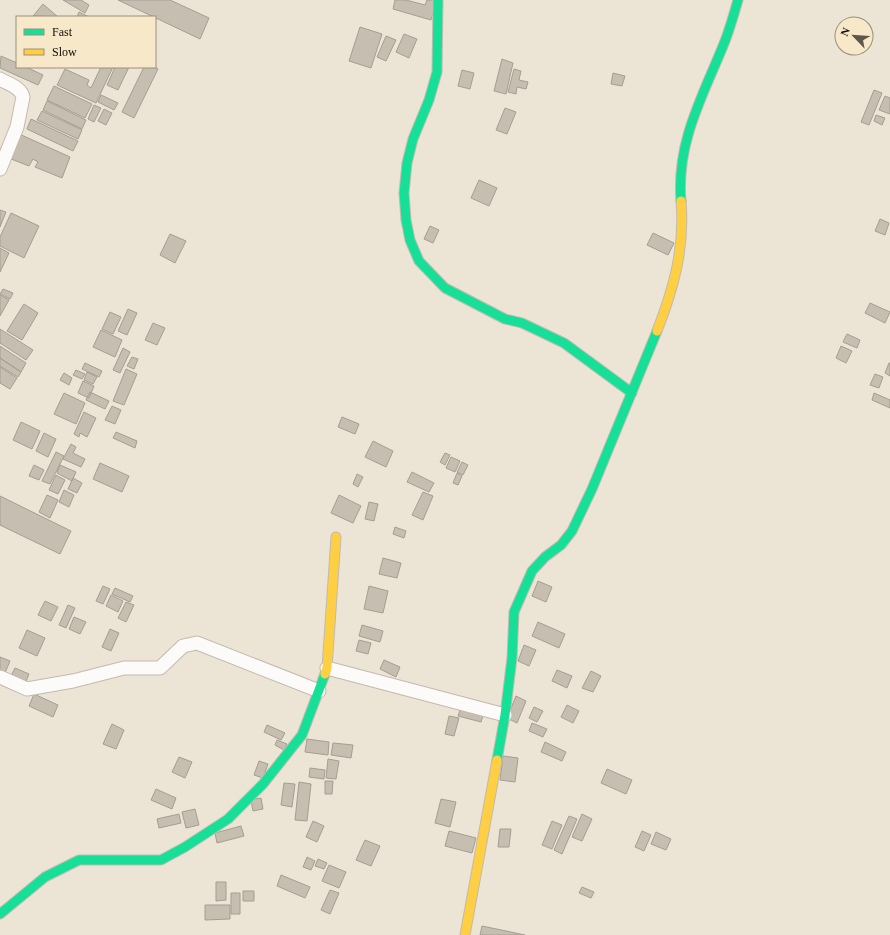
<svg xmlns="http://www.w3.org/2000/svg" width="890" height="935" font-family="Georgia,serif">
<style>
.building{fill:#c6bfb1;stroke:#a49e92}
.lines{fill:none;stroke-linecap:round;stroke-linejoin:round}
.street-casing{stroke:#c1bbaf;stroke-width:15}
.fast-casing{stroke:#c1bbaf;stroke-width:11}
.slow-casing{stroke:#c1bbaf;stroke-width:11}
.street{stroke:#fcfbf9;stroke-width:13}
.fast{stroke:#16e098;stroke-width:9}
.slow{stroke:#ffcf43;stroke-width:9}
</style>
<rect width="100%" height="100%" fill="#ece4d4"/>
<!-- building -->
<path class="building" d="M63,0H81L89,5L85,13Z
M118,0H170L209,18L200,39Z
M395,0H406L425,5L427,0H437L431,20L393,9Z
M43,4L58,17L33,16Z
M79,12L89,17H77Z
M360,27L382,34L371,68L349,61Z
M404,34L417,39L409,58L396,52Z
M386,36L396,40L386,61L377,57Z
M1,56L17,63V67H26L43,75L38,85L0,68Z
M502,59L513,63L506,94L494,91Z
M101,67H113L96,103L57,85L65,69L89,80L87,85L91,88Z
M115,67H129L118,90L107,85Z
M144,67H154L158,69L134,118L122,112Z
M514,69L521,71L519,80L528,82L526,89L517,87L516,94L508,92Z
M462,70L474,73L470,89L458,86Z
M613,73L625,76L622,86L611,84Z
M54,86L92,104L85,118L47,100Z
M874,90L882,93L869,125L861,122Z
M101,95L118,103L114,110L98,102Z
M885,96L890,98V114L879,110Z
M47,101L86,120L82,129L43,110Z
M94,105L101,108L94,122L88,119Z
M505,108L516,112L507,134L496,130Z
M104,109L112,113L106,125L98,121Z
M42,111L82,130L78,139L37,120Z
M876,115L885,118L882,125L874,121Z
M31,119L78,141L73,151L27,129Z
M17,133L70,157L62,178L35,167L38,162L33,159L29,166L6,157Z
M479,180L497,188L489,206L471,198Z
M0,210L6,212L0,227Z
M11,213L39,226L24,258L0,246V237Z
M880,219L889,223L885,235L875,231Z
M430,226L439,230L433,243L424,239Z
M653,233L674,243L668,255L647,245Z
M170,234L186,241L175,263L160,255Z
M0,248L9,253L0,272Z
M3,289L13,293L10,299L0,294Z
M0,295L9,300L0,316Z
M870,303L890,312L885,323L865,313Z
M24,304L38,313L22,340L7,331Z
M128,309L137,313L127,335L118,331Z
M110,312L121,317L113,334L102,329Z
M153,323L165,328L157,345L145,340Z
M0,329L33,350L26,360L0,343Z
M101,330L122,340L115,357L93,347Z
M847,334L860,340L857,348L843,342Z
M0,346L26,363L21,372L0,358Z
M841,346L852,351L846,363L836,358Z
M123,348L130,352L120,373L113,370Z
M132,357L138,359L134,369L127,366Z
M0,358L21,372L18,377L0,366Z
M85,363L102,371L99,377L82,369Z
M889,363H890V376L885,373Z
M0,367L17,378L10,389L0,383Z
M126,369L137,374L124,405L113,401Z
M76,370L85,374L82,379L73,375Z
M87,372L97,377L93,384L84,380Z
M64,373L72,378L69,385L60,380Z
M875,374L883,377L879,388L870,385Z
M83,381L94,386L89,398L78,393Z
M90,392L109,401L105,409L86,400Z
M64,393L85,403L76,424L54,414Z
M874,393L890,400V408L872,400Z
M112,406L121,410L115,424L105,420Z
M84,412L96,418L87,437L80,433L79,437L74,434Z
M342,417L359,424L355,434L338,427Z
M21,422L40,431L32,449L13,440Z
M116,432L137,441L135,448L113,438Z
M44,433L56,439L48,457L36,451Z
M373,441L393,451L386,467L365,457Z
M71,444L76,447L73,453L85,459L81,467L63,459Z
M56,452L64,456L50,484L42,481Z
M445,453L450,455L445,465L440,462Z
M451,457L460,461L455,472L446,468Z
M462,462L468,465L463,475L457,472Z
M100,463L129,476L122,492L93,479Z
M34,465L44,470L39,480L29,476Z
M60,465L76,472L72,481L57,473Z
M412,472L434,483L429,492L407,482Z
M457,473L462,476L458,485L453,483Z
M357,474L363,477L358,487L353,484Z
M56,475L65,480L58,494L49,490Z
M73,478L82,483L77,493L68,489Z
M64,490L74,495L69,507L59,502Z
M423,492L433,496L423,520L412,515Z
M47,495L58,500L50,518L39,512Z
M339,495L361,506L353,523L331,513Z
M0,496L71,531L60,554L0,525Z
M369,502L378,504L374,521L365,519Z
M395,527L406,531L404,538L393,534Z
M383,558L401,563L397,578L379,574Z
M538,581L552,587L546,602L532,596Z
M103,586L110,589L103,604L96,601Z
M369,586L388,591L383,613L364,609Z
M115,588L133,596L130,602L112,594Z
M111,595L123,601L118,612L106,606Z
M45,601L58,607L51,621L38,615Z
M126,602L134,605L126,622L118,618Z
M68,605L75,608L66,628L59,625Z
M74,617L86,622L80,634L69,629Z
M538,622L565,634L559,648L532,636Z
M362,625L383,631L380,642L359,636Z
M110,629L119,633L111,651L102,647Z
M27,630L45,638L37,656L19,648Z
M359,640L371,643L368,654L356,651Z
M524,645L536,650L529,666L518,661Z
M0,657L10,661L5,673L0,671Z
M384,660L400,667L396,677L380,669Z
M15,668L29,674L25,684L10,678Z
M557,670L572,676L567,688L552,681Z
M591,671L601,676L593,692L582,688Z
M34,694L58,705L53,717L29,706Z
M516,696L526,701L517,723L507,718Z
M567,705L579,711L573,723L561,717Z
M461,707L484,713L481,722L458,716Z
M534,707L543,711L537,722L529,718Z
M449,716L459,718L454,736L445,734Z
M532,723L547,729L543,737L529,731Z
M112,724L124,730L116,749L103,744Z
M267,725L285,733L281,740L264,732Z
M307,739L329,742L328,755L305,752Z
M277,740L287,744L284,750L275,745Z
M545,742L566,752L562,761L541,752Z
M333,743L353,745L351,758L331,755Z
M503,756L518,758L515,782L500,780Z
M179,757L192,762L185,778L172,772Z
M328,759L339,761L336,779L326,778Z
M259,761L268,764L263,778L254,775Z
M310,768L325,770L324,779L309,777Z
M607,769L632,780L626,794L601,783Z
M325,781H333L332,794H325Z
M299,782L311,784L307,821L295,820Z
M284,783L295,784L292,807L281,805Z
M156,789L176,798L172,809L151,800Z
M261,798L263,809L253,811L251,800Z
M441,799L456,802L450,827L435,823Z
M195,809L199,825L186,828L182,812Z
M179,814L181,823L159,828L157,819Z
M582,814L592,819L582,841L572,837Z
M569,816L577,819L562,854L554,850Z
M313,821L324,826L317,842L306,837Z
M552,821L562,825L552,849L542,845Z
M241,826L244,836L217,843L215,833Z
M500,829H511L509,847H498Z
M449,831L476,838L472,853L445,846Z
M642,831L651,835L644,851L635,847Z
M656,832L671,839L666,850L651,844Z
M365,840L380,846L371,866L356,860Z
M307,857L315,861L311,870L303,867Z
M318,859L327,863L324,869L315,866Z
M329,865L346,872L339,888L322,881Z
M281,875L310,887L305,898L277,886Z
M216,882H226V900L216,901Z
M582,887L594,892L591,898L579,893Z
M330,890L339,893L330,914L321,910Z
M243,891H254V901H243Z
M231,893H240V914H231Z
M205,905H230V919L205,920Z
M482,926L525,935H480Z"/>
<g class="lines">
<!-- street casing -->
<g class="street-casing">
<path id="street" d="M0,79C8,84 21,87 23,97L17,127L0,169
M327,668L505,715
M0,677L27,689L73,681L124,668H160L183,646L197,643L319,691"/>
</g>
<!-- fast casing -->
<g class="fast-casing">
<path id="fast" d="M438,0L437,72L429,100L413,139L407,163L404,193L406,220L410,240L419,261L445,288L505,319L522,323L564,343L632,393
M681,201C676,141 704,94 725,41C730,28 734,14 738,0
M497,760L505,715L512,658L514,612L532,571L545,557L561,545L572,531L592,489L657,331
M0,914L45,877L79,860H161L185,847L228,819L263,784L302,735L325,674"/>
</g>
<!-- slow casing -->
<g class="slow-casing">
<path id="slow" d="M657,331C674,288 685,247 681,201
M325,674L327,668L336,537
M465,935L497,760"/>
</g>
<!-- street -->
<use href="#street" class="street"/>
<!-- fast -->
<use href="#fast" class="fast"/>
<!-- slow -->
<use href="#slow" class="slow"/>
</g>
<!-- legend -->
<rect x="16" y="16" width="140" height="52" fill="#f6e8c9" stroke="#9a907a"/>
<rect x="24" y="29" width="20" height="6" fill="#16e098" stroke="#9a907a"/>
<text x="52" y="36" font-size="12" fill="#110c03">Fast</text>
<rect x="24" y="49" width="20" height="6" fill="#ffcf43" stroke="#9a907a"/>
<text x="52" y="56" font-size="12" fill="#110c03">Slow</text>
<!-- north arrow -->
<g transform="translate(854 36) rotate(295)"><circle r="19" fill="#f6e8c9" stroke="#9a907a"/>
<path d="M0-3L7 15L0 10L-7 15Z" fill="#5e584c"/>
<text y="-6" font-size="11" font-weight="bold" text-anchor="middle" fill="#110c03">N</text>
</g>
</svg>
